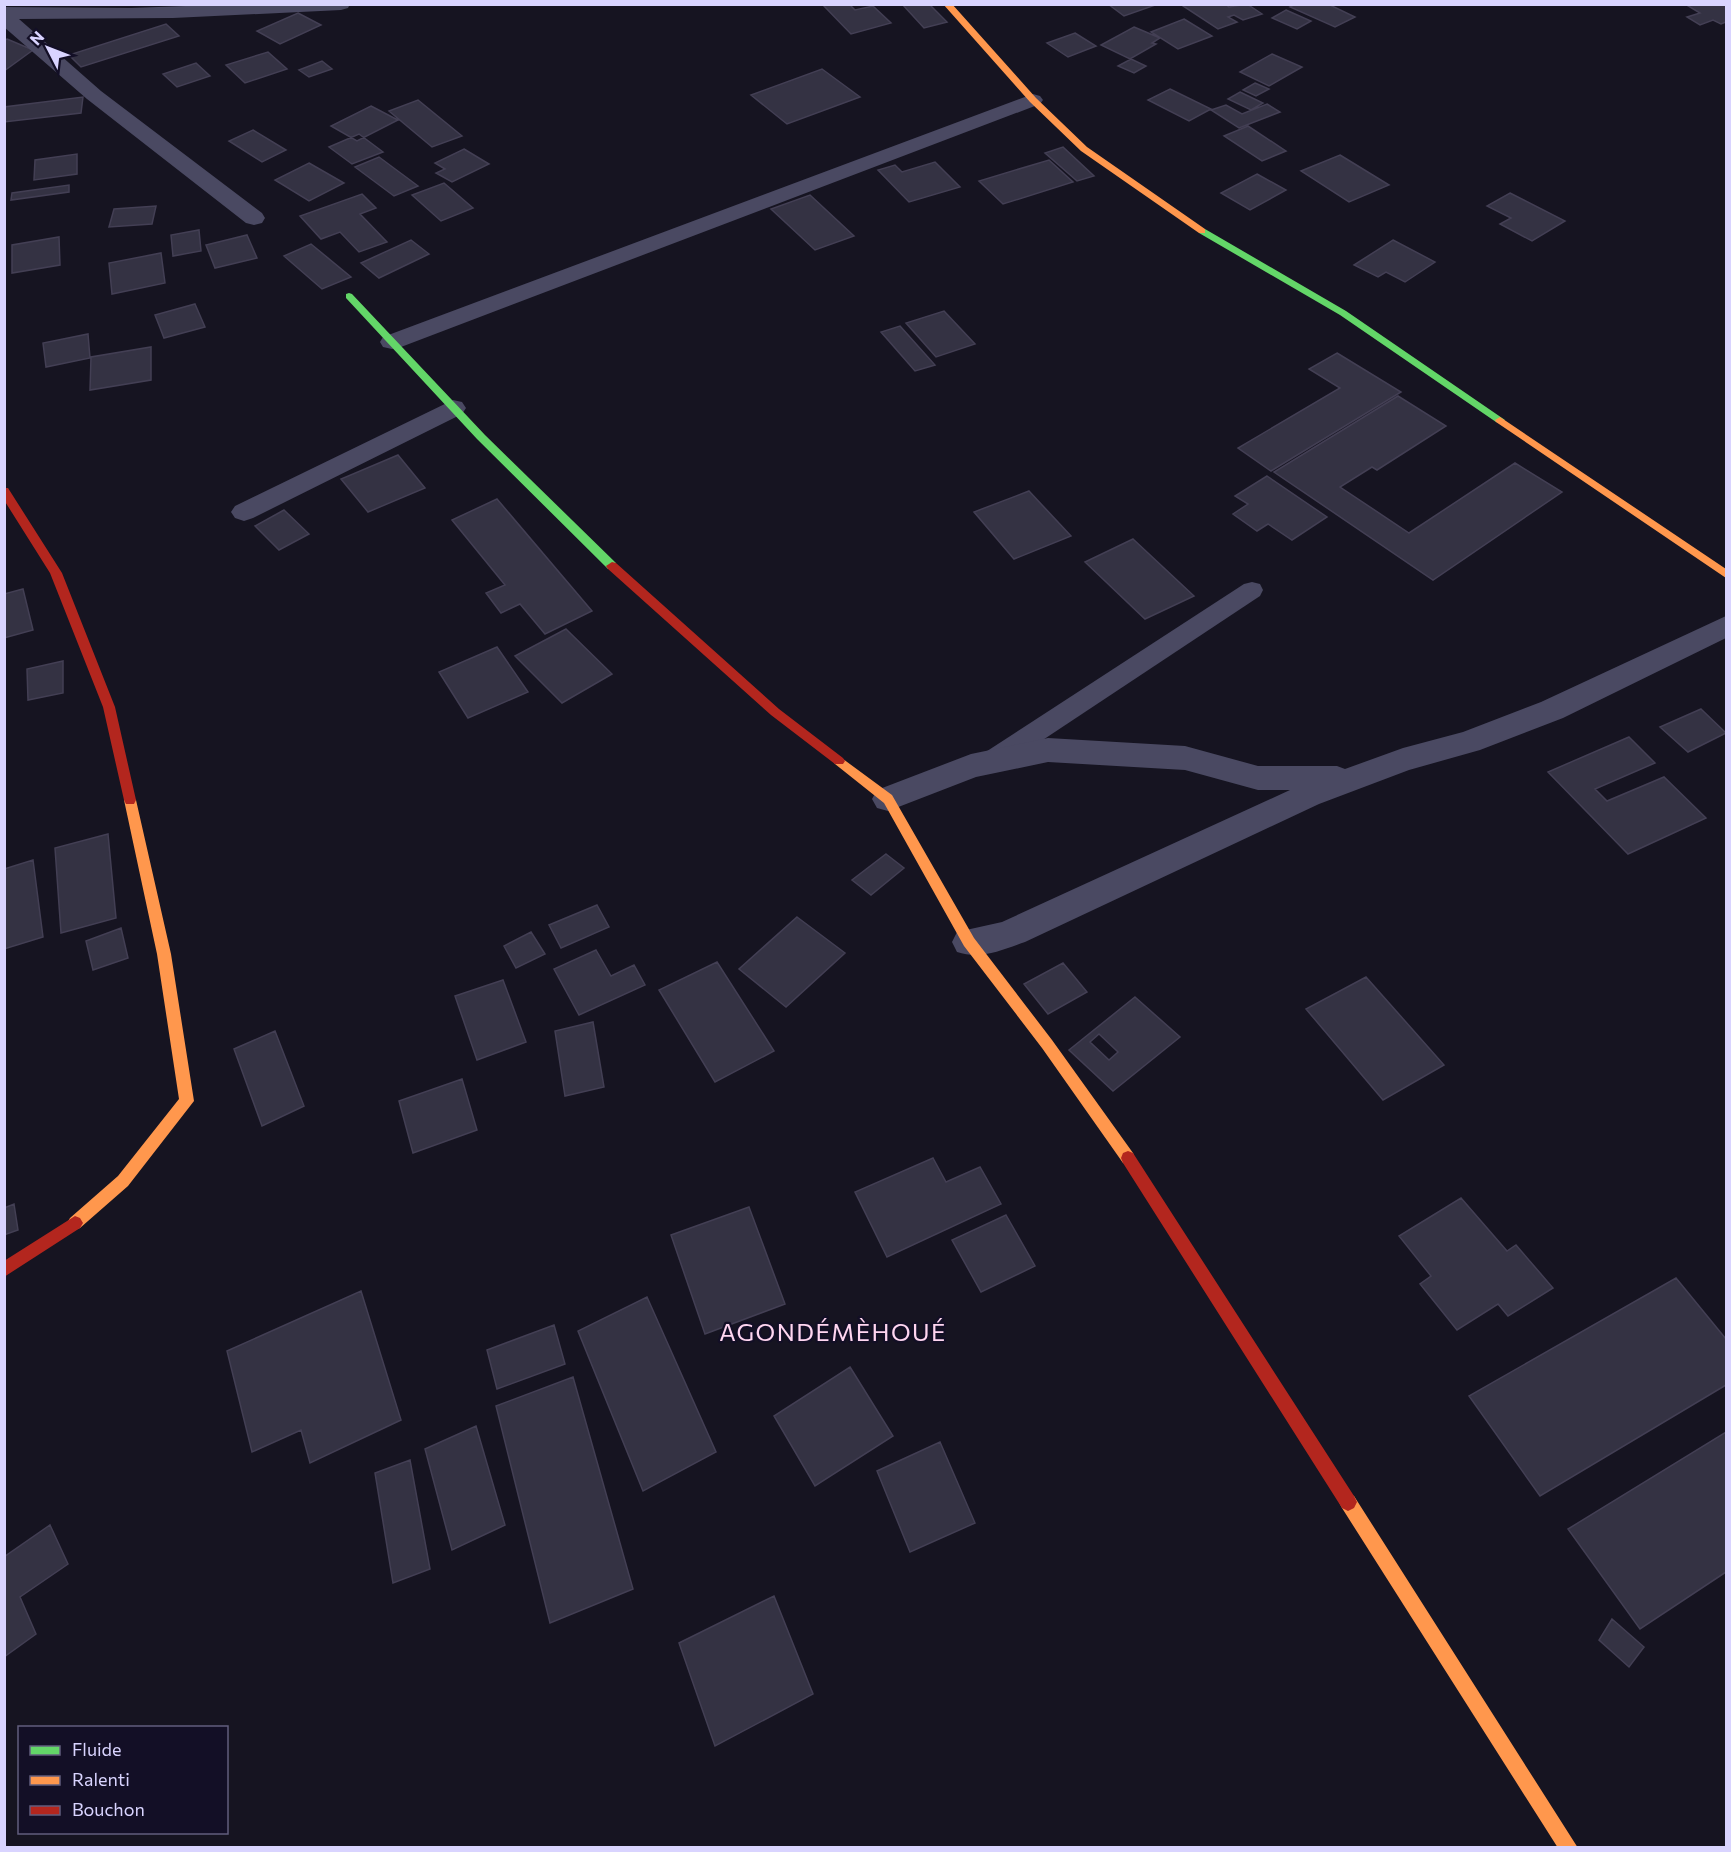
<svg xmlns="http://www.w3.org/2000/svg" width="1731" height="1852" font-family="Commissioner,sans-serif">
<style>
.building{fill:#343243;stroke:#433f54;stroke-width:1.5;fill-rule:evenodd}
.lines{fill:none;stroke-linecap:round;stroke-linejoin:round}
.lane{fill:#4a4962;fill-rule:evenodd}
.street{fill:#4a4962;fill-rule:evenodd}
.fast{fill:#63d668;fill-rule:evenodd}
.slow{fill:#ff974d;fill-rule:evenodd}
.jam{fill:#b3261e;fill-rule:evenodd}
.labels{text-anchor:middle;stroke-width:4.5;stroke-linejoin:round;paint-order:stroke}
.quarter-label{font-size:24px;letter-spacing:1.5px;fill:#ffd6f0;stroke:#130f26}
</style>
<rect width="100%" height="100%" fill="#161421"/>
<!-- building -->
<path class="building" d="M822,4H849L855,10L873,6L891,23L851,34Z
M902,4H929L947,22L924,28Z
M1108,4H1158L1124,16Z
M1180,4H1225L1229,7L1247,4L1262,14L1243,20L1234,15L1228,17L1237,22L1218,29Z
M1295,4H1328L1355,17L1335,27L1290,7Z
M1685,4H1726V22L1721,24L1713,20L1700,25L1687,17L1700,13Z
M1286,10L1311,21L1297,29L1272,18Z
M298,13L321,25L280,44L257,31Z
M1184,19L1212,36L1178,49L1151,32Z
M166,24L179,36L81,67L69,55Z
M1134,27L1160,38L1152,43L1156,44L1130,59L1101,45Z
M1075,33L1096,46L1068,57L1047,43Z
M7,39L33,50L4,71V41Z
M268,52L287,69L245,83L226,65Z
M1272,54L1302,67L1269,86L1240,72Z
M1131,59L1146,66L1134,73L1118,66Z
M322,61L332,69L309,77L299,70Z
M196,63L210,76L177,87L163,74Z
M822,69L860,97L787,124L751,95Z
M1255,83L1269,89L1256,96L1243,90Z
M1170,89L1211,109L1189,121L1148,100Z
M1240,92L1263,103L1251,110L1228,99Z
M83,97L81,113L4,122V107Z
M418,100L462,136L432,147L389,111Z
M1267,104L1280,112L1239,128L1211,110L1226,105L1242,114Z
M371,106L398,120L357,141L331,126Z
M1248,126L1286,151L1262,161L1224,136Z
M253,130L286,150L262,162L229,141Z
M359,134L383,152L352,164L329,147Z
M1063,147L1094,176L1077,181L1045,153Z
M464,149L489,164L452,182L436,173L445,169L435,163Z
M77,154V174L34,180L35,160Z
M1340,155L1389,185L1349,202L1301,171Z
M379,157L418,186L394,196L355,167Z
M1049,160L1073,182L1003,204L979,181Z
M935,162L960,187L909,202L878,170L895,165L902,172Z
M309,163L344,183L309,201L275,180Z
M1257,174L1286,190L1250,210L1221,193Z
M444,183L473,208L441,221L412,195Z
M69,185V192L11,200L12,193Z
M1510,193L1565,221L1532,241L1500,224L1511,218L1487,206Z
M362,194L376,208L360,214L387,242L359,252L340,232L321,239L300,216Z
M810,195L854,236L815,250L771,209Z
M156,206L152,224L109,227L114,209Z
M199,230L201,251L173,256L171,235Z
M247,235L257,258L215,268L206,245Z
M59,237L60,265L12,273V245Z
M411,240L429,254L379,278L361,263Z
M1393,240L1435,262L1405,282L1386,272L1378,277L1354,265Z
M311,244L351,277L322,289L284,256Z
M161,253L165,283L112,294L109,263Z
M195,304L205,327L164,338L155,315Z
M944,311L975,344L936,357L906,323Z
M900,326L935,365L915,371L881,332Z
M88,334L90,358L46,367L43,343Z
M151,347V380L90,390L91,357Z
M1337,353L1401,392L1271,471L1238,448L1340,388L1309,369Z
M1398,396L1446,426L1377,470L1372,467L1340,487L1409,533L1515,463L1562,492L1433,580L1274,472Z
M398,455L425,488L368,512L341,479Z
M1267,476L1327,517L1292,540L1268,524L1257,531L1233,514L1248,504L1235,496Z
M1029,491L1071,536L1014,559L974,512Z
M497,499L592,611L545,634L520,604L501,613L486,593L505,585L452,520Z
M284,510L309,534L279,550L255,526Z
M1133,539L1194,596L1145,619L1085,562Z
M23,589L33,630L4,638V594Z
M566,629L612,674L562,703L515,656Z
M497,647L528,692L468,718L439,672Z
M63,661V693L28,700L27,669Z
M1701,709L1726,733L1688,752L1660,727Z
M1629,737L1655,763L1595,789L1607,801L1664,777L1706,818L1628,854L1548,772Z
M108,834L116,918L61,933L55,848Z
M886,854L904,868L871,895L852,880Z
M33,860L43,937L4,949V869Z
M597,905L609,927L561,948L549,925Z
M797,917L845,953L786,1007L739,969Z
M121,928L128,958L93,970L86,941Z
M531,932L545,954L516,968L504,946Z
M596,950L611,976L634,965L645,985L579,1015L554,969Z
M717,962L774,1051L715,1082L659,990Z
M1063,963L1087,992L1048,1014L1024,984Z
M1366,977L1444,1065L1383,1100L1306,1009Z
M503,980L526,1042L477,1060L455,996Z
M1135,997L1180,1037L1113,1091L1069,1050ZM1099,1034L1118,1052L1109,1060L1090,1042Z
M593,1022L604,1087L565,1096L555,1031Z
M275,1031L304,1106L262,1126L234,1049Z
M462,1079L477,1130L413,1153L399,1101Z
M933,1158L946,1182L980,1167L1001,1204L887,1257L855,1192Z
M1461,1198L1507,1251L1516,1245L1553,1288L1508,1316L1498,1304L1457,1330L1420,1284L1431,1276L1399,1236Z
M14,1204L18,1230L4,1235V1208Z
M749,1207L785,1304L705,1334L671,1235Z
M1006,1215L1035,1266L981,1292L952,1240Z
M1676,1278L1726,1339V1385L1540,1496L1469,1396Z
M361,1291L401,1420L310,1463L301,1430L252,1452L227,1351Z
M647,1297L716,1452L643,1491L578,1331Z
M554,1325L565,1364L497,1389L487,1350Z
M850,1367L893,1436L815,1486L774,1416Z
M573,1377L633,1589L550,1623L496,1406Z
M476,1426L505,1525L452,1550L425,1449Z
M1726,1432V1572L1640,1629L1568,1529Z
M940,1442L975,1523L910,1552L877,1471Z
M410,1460L430,1569L393,1583L375,1473Z
M50,1525L68,1564L20,1597L36,1634L4,1657V1557Z
M774,1596L813,1694L715,1746L679,1643Z
M1612,1619L1644,1647L1629,1667L1599,1640Z"/>
<g class="lines">
<!-- lane -->
<path class="lane" d="M1252,582L1260,584L1263,590L1260,596L999,769L990,772L981,769L978,762L981,755L1244,584Z"/>
<!-- street -->
<path class="street" d="M239,4H350L348,8L341,10L173,18L19,19L101,91L262,213L265,218L262,223L254,225L246,223L87,99L4,27V7L131,8Z
M1033,94L1040,96L1043,100L1040,104L401,347L392,349L383,347L380,342L383,337Z
M453,400L462,402L466,408L462,414L253,518L244,521L235,518L231,512L235,506Z
M1726,616V638L1563,718L1480,750L1409,770L1319,804L1025,942C1002,950 981,960 957,952L952,942L957,932L1002,922L1290,790H1258L1185,770L1048,762L976,777L888,811L877,808L872,799L877,790L971,754L1048,738L1185,746L1258,766H1337L1345,769L1403,748L1463,732L1541,702Z"/>
<!-- fast -->
<path class="fast" d="M1199,229H1205L1346,311L1505,420L1500,423L1496,422L1340,315L1199,233Z
M349,293L352,294L485,435L616,563V569H608L477,439L346,298V294Z"/>
<!-- slow -->
<path class="slow" d="M943,4H952L1036,98L1087,147L1205,229V233H1199L1081,151L1030,102Z
M1500,417L1726,569V578L1496,422L1495,420Z
M839,756L892,795L974,938L1052,1040L1133,1153L1135,1158L1133,1163L1128,1165L1123,1163L1042,1048L964,946L884,803L835,764L833,761L835,758Z
M130,795L136,800L171,954L194,1101L128,1186L80,1228L75,1230L70,1228L67,1223L70,1218L118,1176L179,1099L157,954L124,800Z
M1348,1493L1354,1496L1578,1848H1558L1342,1508L1339,1502L1342,1496Z"/>
<!-- jam -->
<path class="jam" d="M4,488H8L62,573L115,707L136,800L134,804H126L124,800L103,707L50,573L4,500Z
M612,562L616,563L779,709L843,758L845,761L843,764H835L771,715L608,569L606,566Z
M1128,1151L1133,1153L1354,1496L1357,1502L1354,1508L1348,1511L1342,1508L1123,1163L1121,1158L1123,1153Z
M75,1216L80,1218L83,1223L80,1228L4,1277V1261Z"/>
</g>
<g class="labels">
<!-- quarter labels -->
<g class="quarter-label">
<text x="833" y="1341">AGONDÉMÈHOUÉ</text>
</g>
</g>
<!-- border -->
<rect width="1731" height="1852" fill="none" stroke="#d9d4ff" stroke-width="12"/>
<!-- legend -->
<rect x="18" y="1726" width="210" height="108" fill="#130f26" stroke="#625e7d" stroke-width="1.5"/>
<rect x="30" y="1746" width="30" height="9" fill="#63d668" stroke="#625e7d" stroke-width="1.5"/>
<text x="72" y="1756" font-size="18" fill="#d9d4ff">Fluide</text>
<rect x="30" y="1776" width="30" height="9" fill="#ff974d" stroke="#625e7d" stroke-width="1.5"/>
<text x="72" y="1786" font-size="18" fill="#d9d4ff">Ralenti</text>
<rect x="30" y="1806" width="30" height="9" fill="#b3261e" stroke="#625e7d" stroke-width="1.5"/>
<text x="72" y="1816" font-size="18" fill="#d9d4ff">Bouchon</text>
<!-- north arrow -->
<g transform="translate(48 48) rotate(312)" stroke="#130f26" stroke-width="4.5" paint-order="stroke">
<path d="M0-4.5L10 22L0 15L-10 22Z" fill="#d9d4ff"/>
<text y="-9" font-size="16" font-weight="bold" text-anchor="middle" fill="#d9d4ff">N</text>
</g>
</svg>
